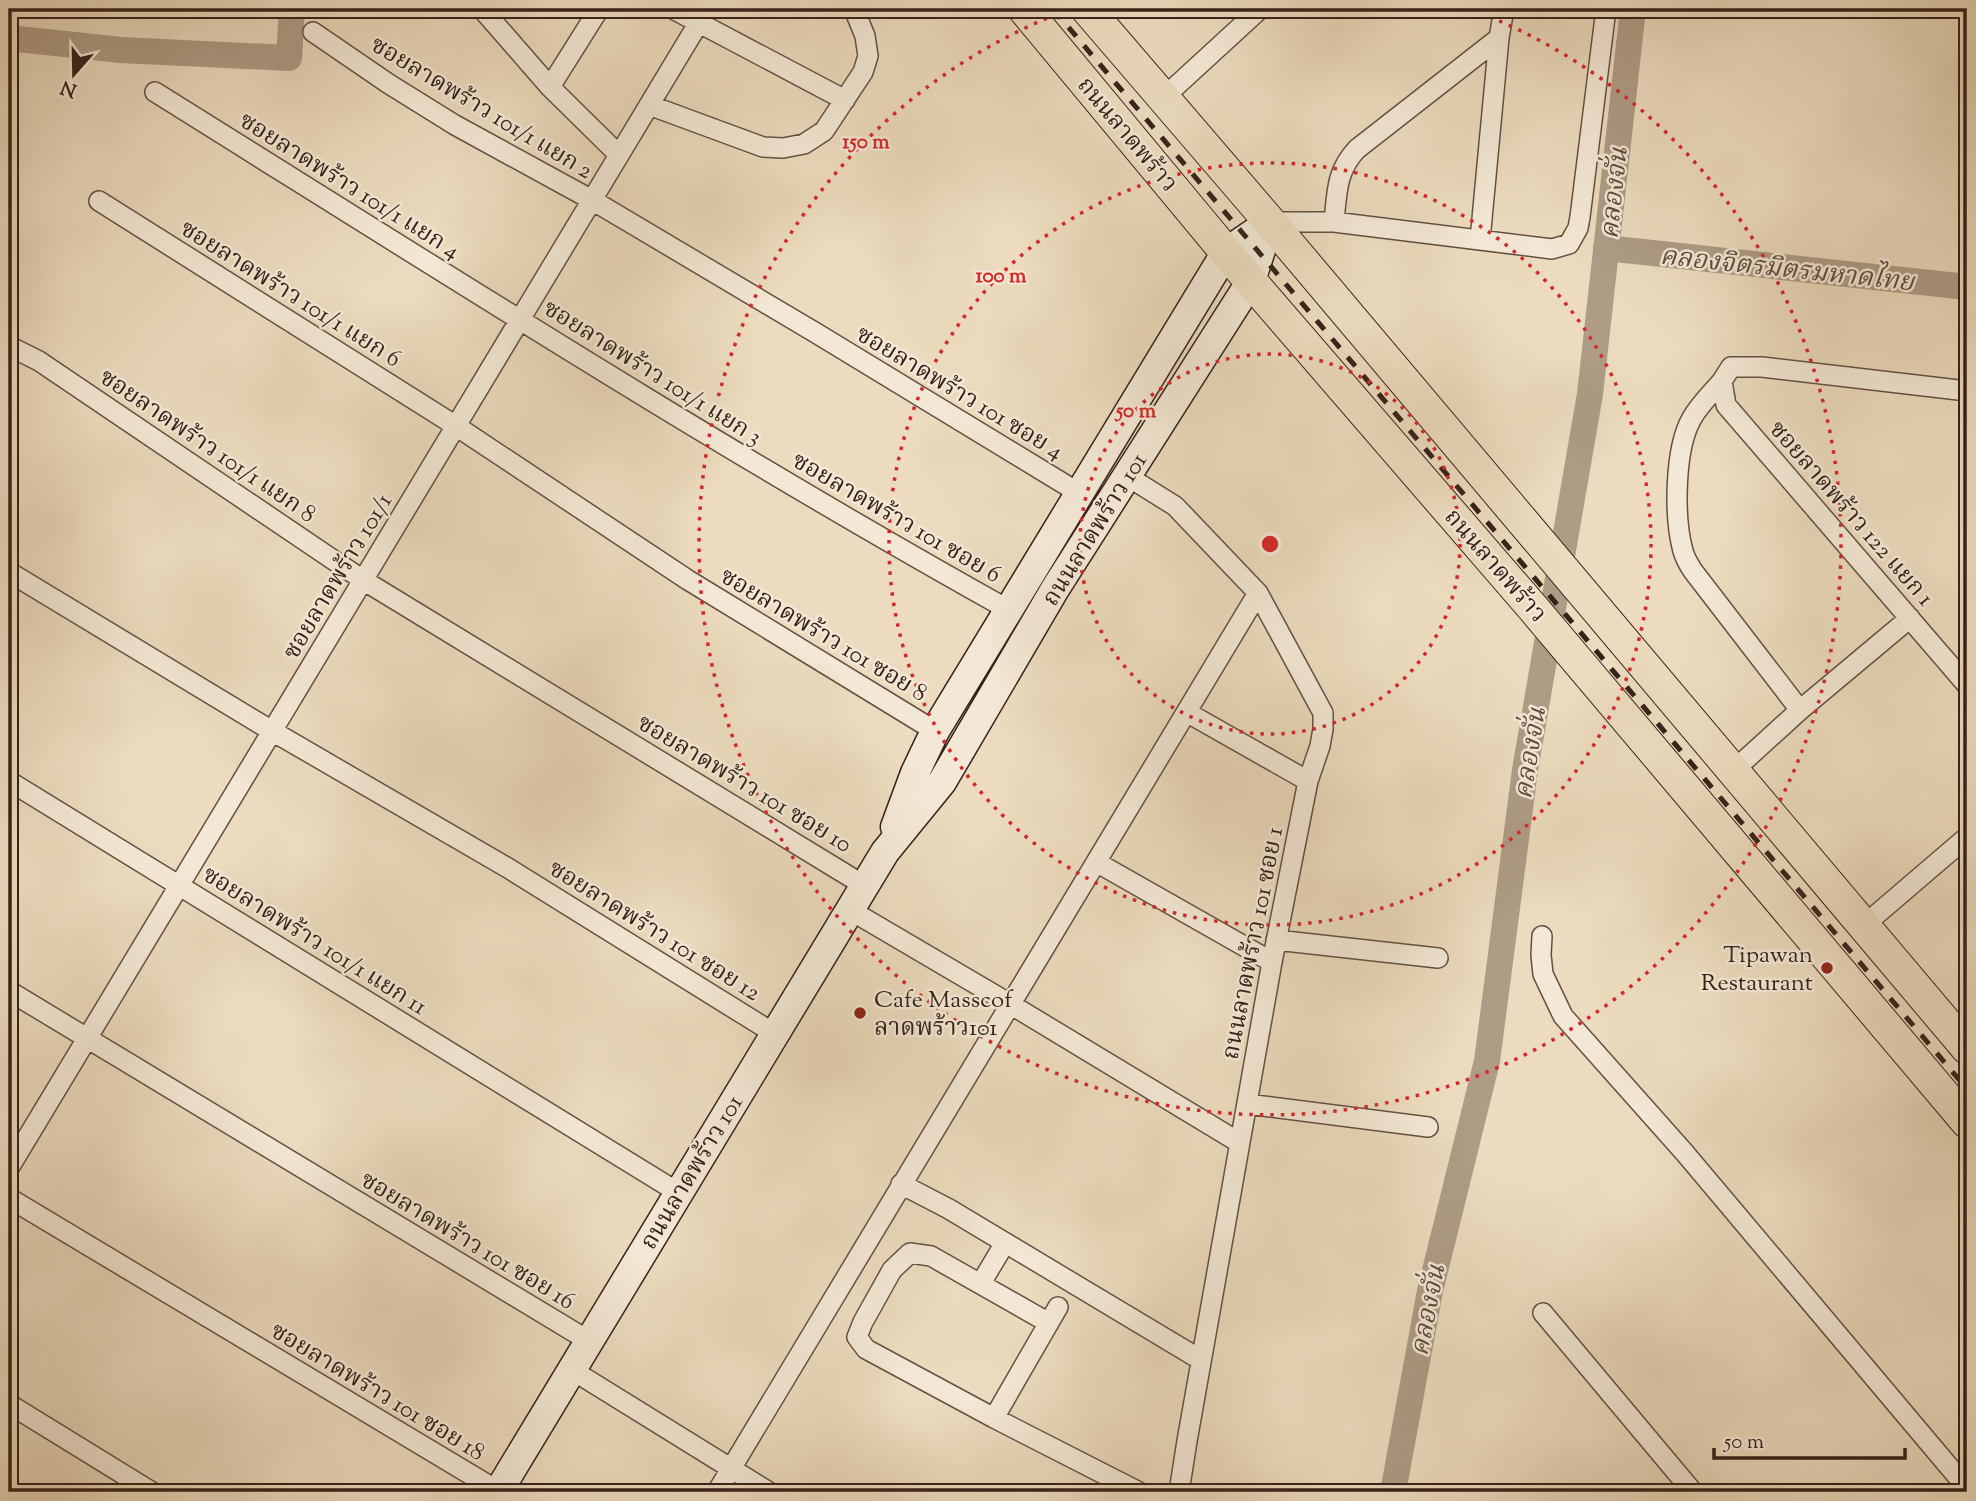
<svg xmlns="http://www.w3.org/2000/svg" width="1976" height="1501" font-family="'Sorts Mill Goudy','Noto Serif Thai',serif">
<style>
.lines{fill:none;stroke-linecap:round;stroke-linejoin:round}
.canal{stroke:#ae9c86;stroke-width:26}
.street-casing{stroke:#645043;stroke-width:22}
.secondary-casing{stroke:#36211a;stroke-width:31}
.primary-casing{stroke:#36211a;stroke-width:34}
.street{stroke:#f3e8d5;stroke-width:19}
.secondary{stroke:#f3e8d5;stroke-width:28}
.primary{stroke:#ecdbbe;stroke-width:32}
.rail{stroke:#36211a;stroke-width:5;stroke-dasharray:12 12;stroke-linecap:butt}
.ring{fill:none;stroke:#d62828;stroke-width:3.5;stroke-dasharray:3.5 7}
.poi-dot{fill:#8f2418;stroke:#f3e8d5;stroke-width:2.5}
.labels{text-anchor:middle;stroke-width:5;stroke-linejoin:round;paint-order:stroke}
.street-label{font-size:24px;fill:#36211a;stroke:#f3e8d5}
.poi-label{font-size:24px;fill:#36211a;stroke:#f3e8d5;text-anchor:end}
.water-label{font-size:26px;font-style:italic;fill:#604c40;stroke:#f3e8d5}
.centre{fill:#d62828;stroke:#f3e8d5;stroke-width:3.5}
.ring-label{font-size:21px;text-anchor:middle;font-weight:bold;fill:#d62828;stroke:#f3e8d5;stroke-width:5;stroke-linejoin:round;paint-order:stroke}
</style>
<rect width="100%" height="100%" fill="#ecdbbe"/>
<filter id="stains"><feTurbulence type="fractalNoise" baseFrequency=".00286" numOctaves="4"/><feColorMatrix values="0 0 0 0 .2 0 0 0 0 .09 0 0 0 0 .02 0 0 0 .5 -.17"/></filter>
<radialGradient id="worn" r=".72"><stop offset=".6" stop-color="#630" stop-opacity="0"/><stop offset="1" stop-color="#630" stop-opacity=".3"/></radialGradient>
<g class="lines">
<!-- canal -->
<path class="canal" d="M9,38L121,50L289,58L292,9
M1606,248L1967,287
M1393,1492L1430,1291L1487,1061L1525,770L1590,394L1633,9"/>
<!-- street casing -->
<g class="street-casing">
<path id="street" d="M482,9L550,87L619,155
M673,9L845,100
M313,32L389,84L455,125L592,200L816,333L1079,493
M1499,38L1504,9
M550,87L599,9
M155,92C437,268 718,448 1009,610
M1163,98L1260,9
M649,105L763,147L783,148L804,144L824,131L863,72L868,56L865,36L856,14L852,9
M99,201L456,426L688,580L935,731
M1270,222H1334L1552,249L1569,244L1578,228L1580,217L1606,9
M1334,222C1337,193 1336,171 1357,149L1499,38L1480,240
M9,346L39,361L363,580L865,886
M1722,381C1712,393 1700,404 1692,418C1674,449 1674,518 1683,551C1685,558 1689,565 1693,571L1800,710
M1967,391L1762,367H1731L1722,381L1726,405L1967,685
M1127,476L1175,506L1258,593L1323,713V729L1320,746L1308,781L1272,962L1187,1441L1179,1492
M9,572L272,731L508,868L775,1034
M1188,713L1308,781
M1733,771L1800,710L1910,618
M9,781L679,1193
M1096,862L1272,962
M850,910L1010,1004L1240,1143
M1863,926L1967,837
M1542,936L1541,955L1543,974L1563,1016L1684,1152L1967,1488
M1276,940L1438,958
M9,991L589,1341
M1247,1104L1428,1127
M9,1168L707,9
M901,1184L949,1209L1201,1360
M9,1198L498,1491
M981,1283L1005,1243
M1543,1313L1693,1492
M1049,1323L931,1256L910,1253L892,1270L863,1322L857,1337L866,1349L994,1418L1139,1492
M572,1370L769,1492
M9,1404L152,1492
M994,1418L1058,1307
M717,1492L1258,593"/>
</g>
<!-- secondary casing -->
<g class="secondary-casing">
<path id="secondary" d="M895,827L915,773L935,731L1226,252L1270,222
M498,1492L885,852L942,782L1055,589L1251,281L1270,222"/>
</g>
<!-- primary casing -->
<g class="primary-casing">
<path id="primary" d="M1024,9L1235,263L1533,608L1967,1122
M1087,9L1270,222L1967,1048"/>
</g>
<!-- street -->
<use href="#street" class="street"/>
<!-- secondary -->
<use href="#secondary" class="secondary"/>
<!-- primary -->
<use href="#primary" class="primary"/>
<!-- rail -->
<path class="rail" d="M1053,9L1967,1089"/>
</g>
<!-- distance rings -->
<g class="ring">
<circle cx="1270" cy="544" r="190"/>
<circle cx="1270" cy="544" r="381"/>
<path d="M1470 9A571 571 0 1 1 1070 9"/>
</g>
<!-- markers -->
<g class="poi-dot">
<circle cx="1827" cy="968" r="7"/>
<circle cx="860" cy="1013" r="7"/>
</g>
<g class="labels">
<!-- street labels -->
<g class="street-label">
<text transform="translate(482 107) rotate(31)" y="8">ซอยลาดพร้าว 101/1 แยก 2</text>
<text transform="translate(1128 134) rotate(50)" y="8">ถนนลาดพร้าว</text>
<text transform="translate(350 185) rotate(32)" y="8">ซอยลาดพร้าว 101/1 แยก 4</text>
<text transform="translate(291 293) rotate(32)" y="8">ซอยลาดพร้าว 101/1 แยก 6</text>
<text transform="translate(653 372) rotate(32)" y="8">ซอยลาดพร้าว 101/1 แยก 3</text>
<text transform="translate(960 392) rotate(31)" y="8">ซอยลาดพร้าว 101 ซอย 4</text>
<text transform="translate(208 445) rotate(34)" y="8">ซอยลาดพร้าว 101/1 แยก 8</text>
<text transform="translate(1852 513) rotate(49)" y="8">ซอยลาดพร้าว 122 แยก 1</text>
<text transform="translate(897 517) rotate(30)" y="8">ซอยลาดพร้าว 101 ซอย 6</text>
<text transform="translate(1094 529) rotate(-58)" y="8">ถนนลาดพร้าว 101</text>
<text transform="translate(1496 565) rotate(49)" y="8">ถนนลาดพร้าว</text>
<text transform="translate(337 576) rotate(-59)" y="8">ซอยลาดพร้าว 101/1</text>
<text transform="translate(824 634) rotate(31)" y="8">ซอยลาดพร้าว 101 ซอย 8</text>
<text transform="translate(745 783) rotate(31)" y="8">ซอยลาดพร้าว 101 ซอย 10</text>
<text transform="translate(655 930) rotate(32)" y="8">ซอยลาดพร้าว 101 ซอย 12</text>
<text transform="translate(315 940) rotate(32)" y="8">ซอยลาดพร้าว 101/1 แยก 11</text>
<text transform="translate(1252 943) rotate(-79)" y="8">ถนนลาดพร้าว 101 ซอย 1</text>
<text transform="translate(691 1172) rotate(-59)" y="8">ถนนลาดพร้าว 101</text>
<text transform="translate(468 1240) rotate(31)" y="8">ซอยลาดพร้าว 101 ซอย 16</text>
<text transform="translate(378 1391) rotate(31)" y="8">ซอยลาดพร้าว 101 ซอย 18</text>
</g>
<!-- poi labels -->
<g class="poi-label">
<text x="1813" y="962">Tipawan<tspan x="1813" dy="28">Restaurant</tspan></text>
<text x="874" y="1007" text-anchor="start">Cafe Masscof<tspan x="874" dy="28">ลาดพร้าว101</tspan></text>
</g>
<!-- water labels -->
<g class="water-label">
<text transform="translate(1613 193) rotate(-84)" y="9">คลองจั่น</text>
<text transform="translate(1787 268) rotate(6)" y="9">คลองจิตรมิตรมหาดไทย</text>
<text transform="translate(1529 753) rotate(-81)" y="9">คลองจั่น</text>
<text transform="translate(1427 1310) rotate(-79)" y="9">คลองจั่น</text>
</g>
</g>
<circle cx="1270" cy="544" r="10" class="centre"/>
<g class="ring-label">
<text x="866" y="148">150 m</text>
<text x="1001" y="282">100 m</text>
<text x="1136" y="417">50 m</text>
</g>
<!-- margin -->
<rect width="1976" height="1501" fill="none" stroke="#ecdbbe" stroke-width="35"/>
<rect x="10" y="10" width="1955" height="1480" fill="none" stroke="#36211a" stroke-width="3.5"/>
<rect x="18" y="18" width="1941" height="1466" fill="none" stroke="#36211a" stroke-width="2"/>
<!-- north arrow -->
<g transform="translate(74 74) rotate(200)" stroke="#f3e8d5" stroke-width="5" paint-order="stroke">
<path d="M0-5L12 26L0 18L-12 26Z" fill="#36211a"/>
<text y="-10" font-size="19" font-weight="bold" text-anchor="middle" fill="#36211a">N</text>
</g>
<!-- scale -->
<path d="M1714 1448v10h191v-10" fill="none" stroke="#36211a" stroke-width="3.5"/>
<text x="1724" y="1448" font-size="21" fill="#36211a" stroke="#f3e8d5" stroke-width="5" paint-order="stroke">50 m</text>
<rect width="100%" height="100%" filter="url(#stains)"/>
<rect width="100%" height="100%" fill="url(#worn)"/>
</svg>
